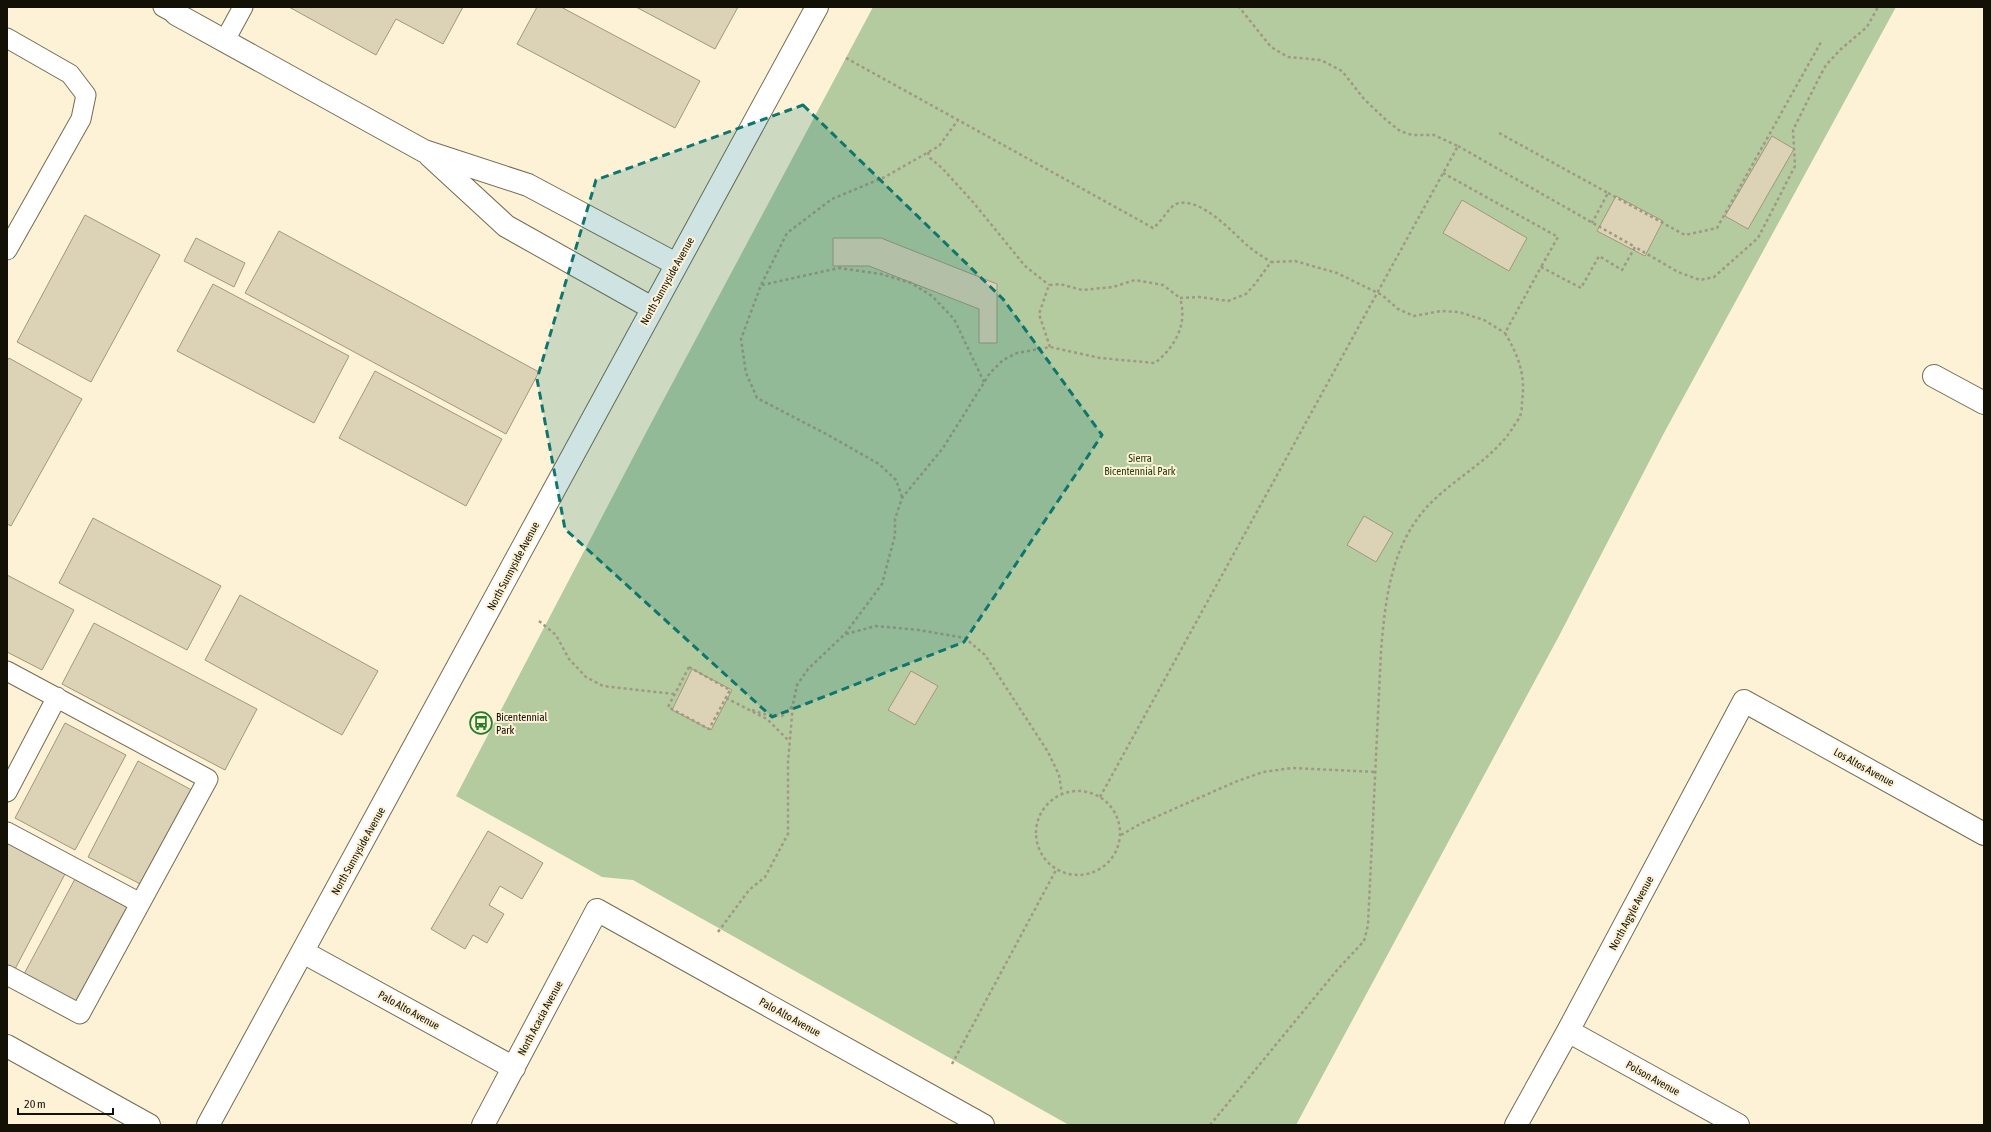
<svg xmlns="http://www.w3.org/2000/svg" width="1991" height="1132" font-family="'Asap Condensed',sans-serif">
<style>
.green{fill:#b4cba0}
.building{fill:#dcd2b6;stroke:#a1977c}
.lines{fill:none;stroke-linecap:round;stroke-linejoin:round}
.lane-casing{stroke:#746b52;stroke-width:21}
.street-casing{stroke:#746b52;stroke-width:24}
.secondary-casing{stroke:#746b52;stroke-width:24}
.path{stroke:#a09883;stroke-width:2.5;stroke-dasharray:3 3;stroke-linecap:butt}
.lane{stroke:#fff;stroke-width:19}
.street{stroke:#fff;stroke-width:22}
.secondary{stroke:#fff;stroke-width:22}
.marked{fill:#0f766e;fill-opacity:0.2;stroke:#0f766e;stroke-width:3;stroke-dasharray:8 5;stroke-linejoin:round}
.labels{text-anchor:middle;stroke-width:4;stroke-linejoin:round;paint-order:stroke}
.street-label{font-size:11px;fill:#131006;stroke:#fdf2d6}
.park-label{font-size:11px;fill:#283e0d;stroke:#fdf2d6}
.poi-label{font-size:11px;fill:#131006;stroke:#fdf2d6;text-anchor:start}
</style>
<rect width="100%" height="100%" fill="#fdf2d6"/>
<!-- green -->
<path class="green" d="M873,7H1896L1664,433L1559,636L1296,1125H1069L633,880L602,877L456,796L649,427Z"/>
<!-- building -->
<path class="building" d="M289,7H463L443,44L396,19L376,55Z
M537,7H561L700,81L675,128L517,44Z
M636,7H738L715,49Z
M1772,136L1794,149L1748,229L1725,216Z
M1616,196L1663,221L1645,256L1597,231Z
M1462,200L1527,238L1509,271L1443,233Z
M85,215L160,255L91,382L17,342Z
M279,231L539,372L506,434L245,293Z
M196,238L245,263L234,287L184,261Z
M833,238H881L997,284V343H979V309L869,266H833Z
M213,284L349,356L314,423L177,351Z
M9,358L82,399L11,526L7,524V361Z
M375,371L502,439L466,506L339,438Z
M1364,516L1393,533L1376,562L1347,545Z
M93,518L221,586L187,650L59,583Z
M7,575L74,610L42,670L7,652Z
M240,595L378,671L342,735L205,660Z
M94,623L257,709L225,770L62,684Z
M692,669L732,690L711,730L672,710Z
M911,671L938,686L915,725L888,710Z
M65,723L126,755L75,850L15,818Z
M138,761L199,794L150,889L88,857Z
M488,831L543,863L522,899L500,886L489,905L504,914L487,943L473,935L465,949L431,929Z
M7,843L65,874L15,969L7,965Z
M75,879L139,914L88,1009L24,974Z"/>
<g class="lines">
<!-- lane casing -->
<g class="lane-casing">
<path id="lane" d="M163,7L176,14
M7,38L70,74L86,95L81,119L7,250
M224,42L243,7
M7,671L208,779L80,1014L7,975
M7,792L57,697
M7,832L140,903"/>
</g>
<!-- street casing -->
<g class="street-casing">
<path id="street" d="M176,14L424,151L528,185L676,264
M430,156L506,226L652,308
M1934,376L1984,403
M303,952L514,1068
M1568,1031L1738,1125
M7,1046L149,1125
M483,1125L597,910L983,1125
M1516,1125L1568,1031L1744,701L1984,834"/>
</g>
<!-- secondary casing -->
<g class="secondary-casing">
<path id="secondary" d="M208,1125L817,7"/>
</g>
<!-- path -->
<path class="path" d="M846,58L1146,224L1153,228C1163,221 1169,205 1179,203C1203,199 1232,232 1248,246C1255,252 1263,257 1271,262
M1499,133L1608,193L1592,223
M1458,146L1635,247
M928,152L930,158L942,168L973,202L1025,266L1049,285
M1443,173L1558,237L1541,267
M1608,193L1685,235L1717,228L1821,42
M762,285L839,268L881,274L911,283L932,296L954,319L984,382
M1050,347L1039,314L1049,285L1060,284L1082,290L1113,287L1135,280L1163,285L1180,298
M902,497L896,480L879,464L828,435L757,398L746,373L741,339L761,285L787,233L832,199L885,177L939,146L958,120
M539,621L556,635L569,659L586,677L603,686L674,694
M846,634L876,626L919,630L965,638L985,655L1048,752L1059,775L1062,794
M689,667L730,690L709,729L668,707Z
M726,698L767,719L789,741
M752,710L764,714L782,716L789,711L792,706
M1036 833a42 42 0 1 1 84 0a42 42 0 1 1-84 0Z
M1100,797L1458,146L1434,135H1412L1400,131L1385,119L1364,99L1342,71L1321,60L1288,57L1271,47L1239,7
M1121,835L1140,824L1235,782L1263,772L1292,768L1376,772
M718,932L749,890L765,877L788,834V762L793,704L797,685L808,669L845,634L882,584L895,535V519L902,498L943,448L990,373L1003,360L1017,353L1050,347L1100,358L1155,363C1175,347 1188,324 1180,298L1200,297L1228,301L1246,294L1255,284L1271,262L1295,261L1337,273L1382,295L1398,309L1414,316L1441,311L1459,312L1484,320L1505,333
M952,1064L1056,870
M1210,1125L1338,969L1364,941L1368,925L1381,651C1385,603 1390,553 1421,514C1447,481 1489,464 1512,429C1514,425 1518,421 1520,416C1522,412 1522,406 1522,401C1526,375 1518,355 1505,333L1541,267L1581,288L1599,256L1622,270L1635,247L1678,272L1700,280L1714,277L1758,238L1795,166L1793,130L1819,78L1826,65L1841,49L1867,27L1878,7"/>
<!-- lane -->
<use href="#lane" class="lane"/>
<!-- street -->
<use href="#street" class="street"/>
<!-- secondary -->
<use href="#secondary" class="secondary"/>
</g>
<!-- marked area -->
<path class="marked" d="M803,105L1003,299L1102,435L964,642L772,717L565,529L537,379L596,180Z"/>
<!-- icons -->
<defs>
<g id="bus-ring" transform="scale(1.15)"><circle r="9.5" fill="#fdf2d6" stroke="#237d2c" stroke-width="1.5"/><path d="M-5-6H5V4H4V6H2V4H-2V6H-4V4H-5ZM-3.5-4V0h7V-4ZM-3.5 1.2v1.5H-2V1.2ZM2 1.2v1.5H3.5V1.2Z" fill="#237d2c"/></g>
</defs>
<g fill-rule="evenodd">
<use href="#bus-ring" x="481" y="723"/>
</g>
<g class="labels">
<!-- street labels -->
<g class="street-label">
<text transform="translate(667 281) rotate(-61)" y="4">North Sunnyside Avenue</text>
<text transform="translate(513 566) rotate(-62)" y="4">North Sunnyside Avenue</text>
<text transform="translate(1864 767) rotate(29)" y="4">Los Altos Avenue</text>
<text transform="translate(358 851) rotate(-61)" y="4">North Sunnyside Avenue</text>
<text transform="translate(1631 913) rotate(-62)" y="4">North Argyle Avenue</text>
<text transform="translate(409 1010) rotate(29)" y="4">Palo Alto Avenue</text>
<text transform="translate(790 1017) rotate(29)" y="4">Palo Alto Avenue</text>
<text transform="translate(540 1018) rotate(-62)" y="4">North Acacia Avenue</text>
<text transform="translate(1653 1078) rotate(29)" y="4">Polson Avenue</text>
</g>
<!-- park labels -->
<g class="park-label">
<text x="1140" y="462">Sierra<tspan x="1140" dy="13">Bicentennial Park</tspan></text>
</g>
<!-- poi labels -->
<g class="poi-label">
<text x="496" y="721">Bicentennial<tspan x="496" dy="13">Park</tspan></text>
</g>
</g>
<!-- border -->
<rect width="1991" height="1132" fill="none" stroke="#131006" stroke-width="16"/>
<!-- scale -->
<path d="M18 1108v6h95v-6" fill="none" stroke="#131006" stroke-width="2"/>
<text x="24" y="1108" font-size="12" fill="#131006" stroke="#fdf2d6" stroke-width="3" paint-order="stroke">20 m</text>
</svg>
